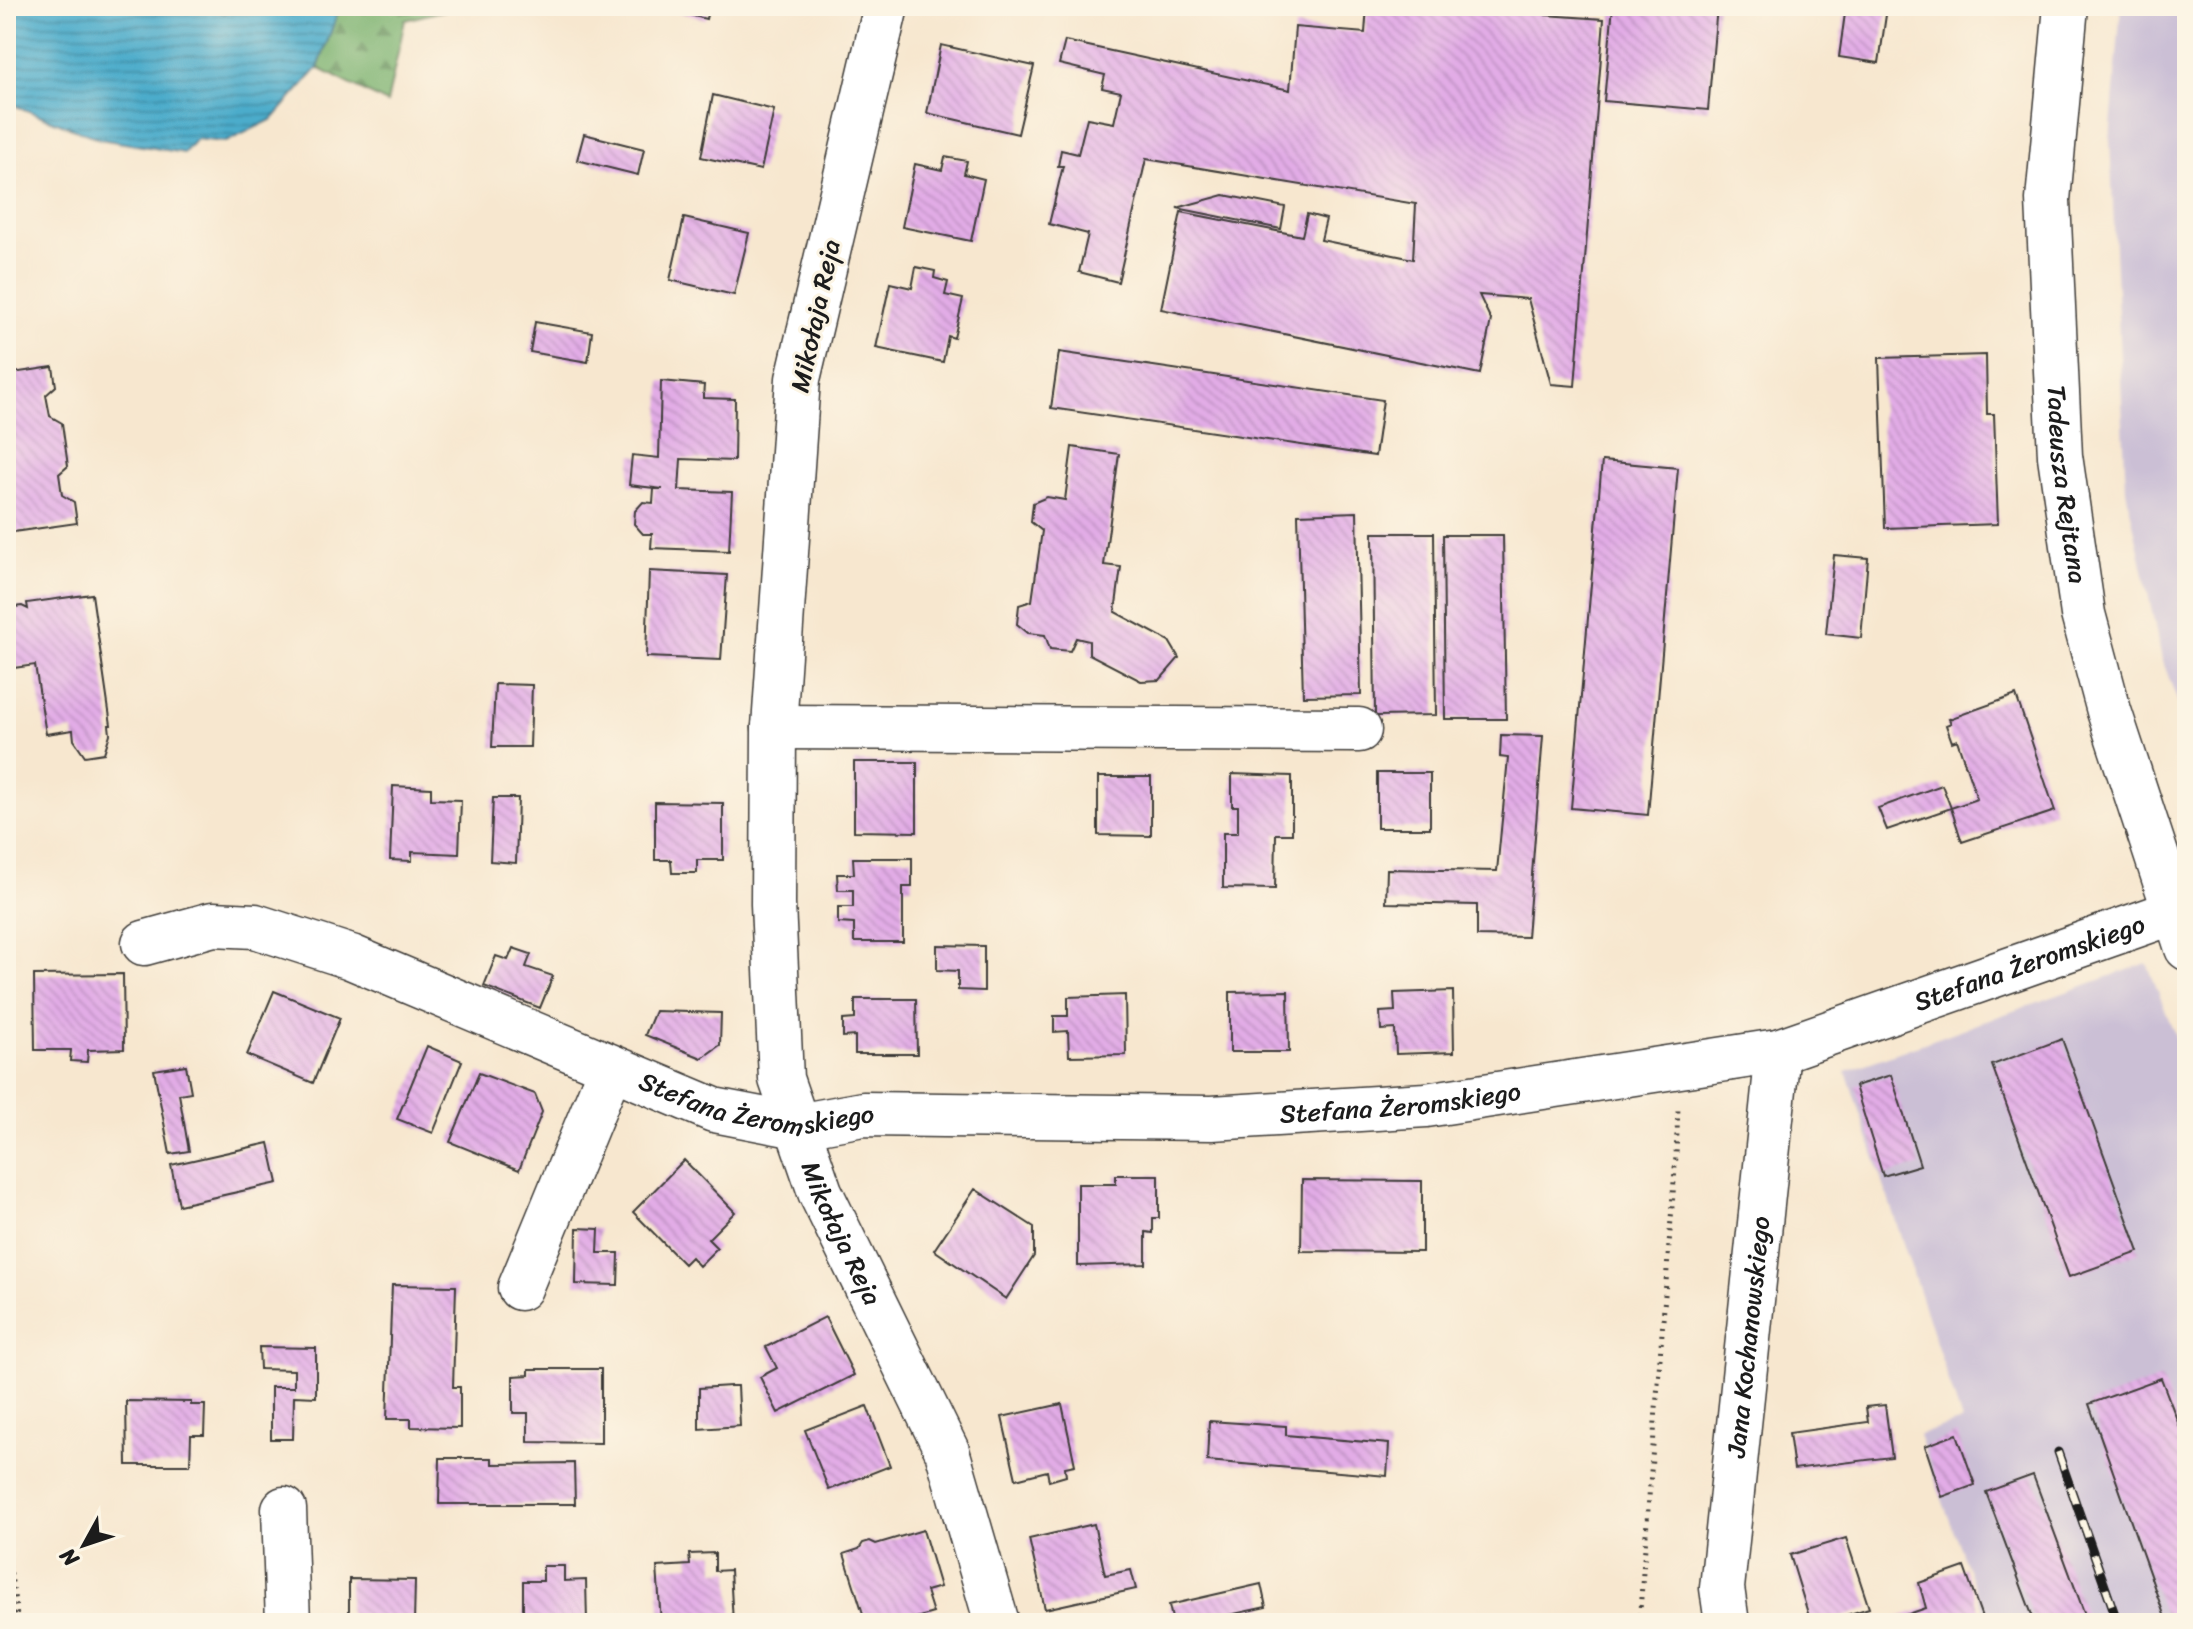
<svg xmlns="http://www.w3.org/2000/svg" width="2193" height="1629" font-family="Sriracha,sans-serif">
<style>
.industrial{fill:#cbbfd5}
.forest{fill:url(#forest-firs);stroke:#4c6746;stroke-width:2}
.water{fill:url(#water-rules);stroke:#346474;stroke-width:2}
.building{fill:url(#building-back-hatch)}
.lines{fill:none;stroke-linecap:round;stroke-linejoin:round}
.minor-casing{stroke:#3d3a37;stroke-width:47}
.path{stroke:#3d3a37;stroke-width:5;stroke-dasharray:2 6;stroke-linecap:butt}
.minor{stroke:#fff;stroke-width:44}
.rail-casing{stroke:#1c1c1c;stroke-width:9}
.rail{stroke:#fcf5e5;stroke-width:6;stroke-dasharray:18;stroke-linecap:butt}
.labels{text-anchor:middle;stroke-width:6;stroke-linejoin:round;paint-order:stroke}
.street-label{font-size:26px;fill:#1c1c1c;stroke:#fcf5e5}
</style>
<defs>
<pattern id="forest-firs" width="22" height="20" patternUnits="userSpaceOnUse" patternTransform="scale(2)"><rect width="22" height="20" fill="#7bb26f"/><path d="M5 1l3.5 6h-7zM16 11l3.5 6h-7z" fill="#64905a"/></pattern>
<pattern id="water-rules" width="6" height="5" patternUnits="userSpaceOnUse" patternTransform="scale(2)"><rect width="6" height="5" fill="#4caccb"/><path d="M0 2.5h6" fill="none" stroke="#3e8ba4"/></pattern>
<pattern id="building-back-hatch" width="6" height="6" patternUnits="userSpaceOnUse" patternTransform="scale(2)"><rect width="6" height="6" fill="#e2ace6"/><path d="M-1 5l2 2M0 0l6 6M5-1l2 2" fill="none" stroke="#c193c5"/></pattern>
</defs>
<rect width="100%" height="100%" fill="#fcf5e5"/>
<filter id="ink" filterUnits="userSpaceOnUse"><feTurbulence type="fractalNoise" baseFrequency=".0125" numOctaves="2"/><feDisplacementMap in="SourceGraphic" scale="16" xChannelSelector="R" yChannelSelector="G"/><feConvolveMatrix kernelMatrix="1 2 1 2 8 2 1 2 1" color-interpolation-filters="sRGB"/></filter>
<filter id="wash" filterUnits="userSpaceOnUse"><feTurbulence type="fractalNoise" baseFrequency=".006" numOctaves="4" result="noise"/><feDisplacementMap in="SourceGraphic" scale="32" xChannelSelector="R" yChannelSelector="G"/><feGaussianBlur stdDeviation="1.8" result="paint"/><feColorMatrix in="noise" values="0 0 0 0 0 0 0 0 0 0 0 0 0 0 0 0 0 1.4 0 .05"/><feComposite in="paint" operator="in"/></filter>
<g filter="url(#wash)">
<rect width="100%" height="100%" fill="#f7e7cf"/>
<!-- industrial -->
<path class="industrial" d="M2121,6H2187V727L2162,659L2126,490L2110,140Z
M2147,963L2187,1066V1623H1988L1918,1435L1962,1421L1846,1071Z"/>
<!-- forest -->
<path class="forest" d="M340,6H462L405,20L387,103L318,68Z"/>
<!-- water -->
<path class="water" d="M6,6H211L224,13L237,6H340L318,68L273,119L226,142L196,139L184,153L100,139L6,102Z"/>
<g id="blocks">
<!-- building -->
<path class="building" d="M653,6H709L706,19Z
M1367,6H1547L1546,15L1604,19L1575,386L1551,384L1528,299L1479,295L1491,320L1480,374L1161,309L1181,212L1302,236L1307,214L1326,219L1321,240L1413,259L1416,204L1146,159L1118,282L1079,272L1088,234L1049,224L1063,166H1058L1061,150L1078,154L1087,118L1114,123L1121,92L1102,88L1105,75L1059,64L1065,41L1290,90L1295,27L1365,33Z
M1613,6H1717L1708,110L1604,101Z
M1846,6L1887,8L1879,63L1839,57Z
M941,45L1034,66L1018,134L927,113Z
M713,95L774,110L761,170L701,157Z
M584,134L644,149L638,175L577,160Z
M945,157L967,161L964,174L984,179L971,241L902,227L915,164L942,170Z
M1224,195L1285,207L1281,229L1177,208Z
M684,218L749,233L734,295L670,280Z
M916,267L935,271L934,278L948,282L945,295L963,299L954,338L948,336L943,362L876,348L890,283L912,288Z
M535,322L592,332L588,362L530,352Z
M1059,352L1383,400L1375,456L1051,408Z
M1986,355L1987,414H1994L1998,524L1885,528L1879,358Z
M53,367L56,386L46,395L50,416L62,423L68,466L59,474L62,495L74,502L77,523L6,533V374Z
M661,381L704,385L703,398L735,399L734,461L681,459L679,490L732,492L729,551L651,548L652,534H643L634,524L635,511L643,502L653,503L654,489H663L629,485L632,455L659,458Z
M1072,447L1119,454L1104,565L1121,567L1115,612L1169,641L1179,658L1160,680L1141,681L1089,654V641L1076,638L1070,651L1050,649L1045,635L1028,633L1017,624L1019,605L1032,601L1042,531L1031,522L1033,503L1047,497L1065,500Z
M1602,461L1678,468L1648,815L1571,808Z
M1357,512L1361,695L1303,696L1298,514Z
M1373,533H1434L1436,715L1375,716Z
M1443,535H1503L1506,719H1445Z
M1834,555L1868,558L1861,638L1826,634Z
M649,571L727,575L721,660L646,657Z
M92,594L111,725H109L110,734L104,753L85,756L74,740L73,730L46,734L35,665L6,669V608L22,606L28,609L27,603Z
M495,684L532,685L530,747H492Z
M2016,695L2055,811L1962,842L1951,808L1887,830L1878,808L1942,785L1951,808L1977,799L1957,740L1952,742L1946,725L1951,723L1949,719Z
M1501,735L1543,736L1527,937L1477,936V905L1386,903L1387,869L1497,871L1508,758L1500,757Z
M854,762H917V832L854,831Z
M1377,773H1430V828H1377Z
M1232,774L1292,776V834H1276L1275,889L1223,888V833H1238V806H1232Z
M1098,777H1151V836L1098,835Z
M393,786L431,788V799L461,800L459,854L412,852V861L390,860Z
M493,798H518L516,863L490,861Z
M655,802L723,803V860H697V873H672L671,860H655Z
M853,858H912V887H903V942H854V924L838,923V907H853V890H838L837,874H854Z
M937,945L984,946V991L958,990V971L937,970Z
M513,948L531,954L526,967L553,976L540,1008L484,986L496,956L508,960Z
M123,974L124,1049L88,1050L87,1062L70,1061L71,1050H35L34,975Z
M274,991L340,1018L313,1083L247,1055Z
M1288,991L1289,1052H1230V992Z
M1453,991L1454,1052L1396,1054L1395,1029L1381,1030L1380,1012L1395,1011L1394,993Z
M1125,995L1126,1055L1069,1056L1068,1031L1054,1032V1016H1068V997Z
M855,999H916L917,1054H855V1036L843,1037V1020L855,1019Z
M655,1011L721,1013L720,1045L702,1058L645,1035Z
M2062,1039L2139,1252L2069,1277L1992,1065Z
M427,1046L462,1061L433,1133L397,1119Z
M186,1065L191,1092L179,1094L189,1151L170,1154L154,1070Z
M479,1073L535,1094L542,1112L519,1170L450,1142Z
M1891,1075L1920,1165L1883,1176L1855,1086Z
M269,1143L278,1183L179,1205L171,1165Z
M684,1160L735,1212L708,1239L717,1248L699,1266L691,1257L684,1264L633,1212Z
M1116,1175H1159V1218H1153V1233L1146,1232V1264L1078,1266V1184H1116Z
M1302,1180L1422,1181V1252L1301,1251Z
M975,1189L1034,1227V1256L1006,1299L934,1250Z
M577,1228L599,1229L598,1253H619L618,1285L576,1284Z
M392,1285L456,1286L453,1387H460V1428L411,1427V1419H387Z
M825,1317L854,1375L778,1413L760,1377L777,1368L766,1347Z
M259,1347L316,1348V1397L294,1396L293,1439H271V1387H294V1370L260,1369Z
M529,1369H601V1443L528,1442V1413H513V1376L529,1375Z
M2161,1378L2187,1446V1623H2167L2089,1404Z
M731,1386H738L740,1426L699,1429V1388Z
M126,1401L191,1402V1405H205L204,1435H191L190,1465H127Z
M1062,1404L1075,1465L1065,1467L1066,1476L1049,1481L1047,1471L1016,1479L1002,1417Z
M1885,1405L1892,1457L1794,1469L1789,1433L1868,1422L1866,1407Z
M867,1406L890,1466L829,1490L805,1430Z
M1209,1421L1286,1426V1435L1389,1444L1387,1476L1207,1461Z
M1957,1434L1975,1485L1942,1497L1925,1446Z
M440,1458H492V1464L574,1463L575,1504H439Z
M2033,1475L2088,1623H2035L1986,1492Z
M1094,1524L1105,1575L1131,1570L1136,1589L1045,1609L1029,1539Z
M923,1530L940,1587L926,1591L933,1613L899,1623H866L844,1554L859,1549L863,1543L870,1541L876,1544Z
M1846,1538L1869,1608L1821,1623H1811L1790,1555Z
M715,1553V1571L730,1570L733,1623H717L716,1617L695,1618L696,1623H661L657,1567L690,1565L689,1554Z
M543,1566H564V1581L586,1580L587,1623H523V1581H543Z
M1964,1567L1984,1623H1893L1891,1620L1926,1608L1919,1583Z
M349,1579L415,1580L414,1623H349Z
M1261,1584L1266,1607L1193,1623H1173L1169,1605Z"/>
</g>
</g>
<g filter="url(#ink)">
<use href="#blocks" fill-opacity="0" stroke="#3d3a37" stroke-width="2"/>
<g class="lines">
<!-- minor casing -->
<g class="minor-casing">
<g id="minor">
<path id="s1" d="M886,6L798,379L774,727L773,904L781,1079L820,1192L947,1451L997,1623"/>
<path id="s2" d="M2066,6L2048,200L2060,456L2083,614L2109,711L2187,948"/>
<path d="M774,727L1359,730"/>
<path id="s3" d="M144,943L213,924L255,926L351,957L714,1110L797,1126L863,1114L1212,1118L1426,1105L1778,1051L2174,912"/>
<path d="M520,1288L611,1067"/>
<path d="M284,1509L288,1623"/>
<path id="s4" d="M1727,1623L1722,1588L1778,1051"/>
</g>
</g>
<!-- path -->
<path class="path" d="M6,1541L18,1623
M1639,1623L1676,1156L1678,1107"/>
<!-- minor -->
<use href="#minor" class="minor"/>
<!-- rail casing -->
<g class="rail-casing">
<path id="rail" d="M2058,1452L2118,1623"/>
</g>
<!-- rail -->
<use href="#rail" class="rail"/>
</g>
</g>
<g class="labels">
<!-- street labels -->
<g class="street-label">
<text transform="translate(815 316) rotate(-78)" y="9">Mikołaja Reja</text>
<text dy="9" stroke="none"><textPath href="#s2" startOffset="480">Tadeusza Rejtana</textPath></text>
<text dy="9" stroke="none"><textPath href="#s3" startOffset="1946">Stefana Żeromskiego</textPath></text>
<text dy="9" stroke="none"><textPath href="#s3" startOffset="650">Stefana Żeromskiego</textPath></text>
<text dy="9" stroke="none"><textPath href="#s3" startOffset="1298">Stefana Żeromskiego</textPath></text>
<text dy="9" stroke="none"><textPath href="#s1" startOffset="1250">Mikołaja Reja</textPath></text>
<text dy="9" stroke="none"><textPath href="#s4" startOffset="288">Jana Kochanowskiego</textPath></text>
</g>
</g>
<!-- margin -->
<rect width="2193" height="1629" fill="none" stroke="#fcf5e5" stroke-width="32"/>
<!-- north arrow -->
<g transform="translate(84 1545) rotate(230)" stroke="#fcf5e5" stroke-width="6" paint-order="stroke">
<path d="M0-6L14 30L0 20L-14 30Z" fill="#1c1c1c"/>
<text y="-12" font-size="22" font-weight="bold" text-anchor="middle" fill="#1c1c1c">N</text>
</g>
</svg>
